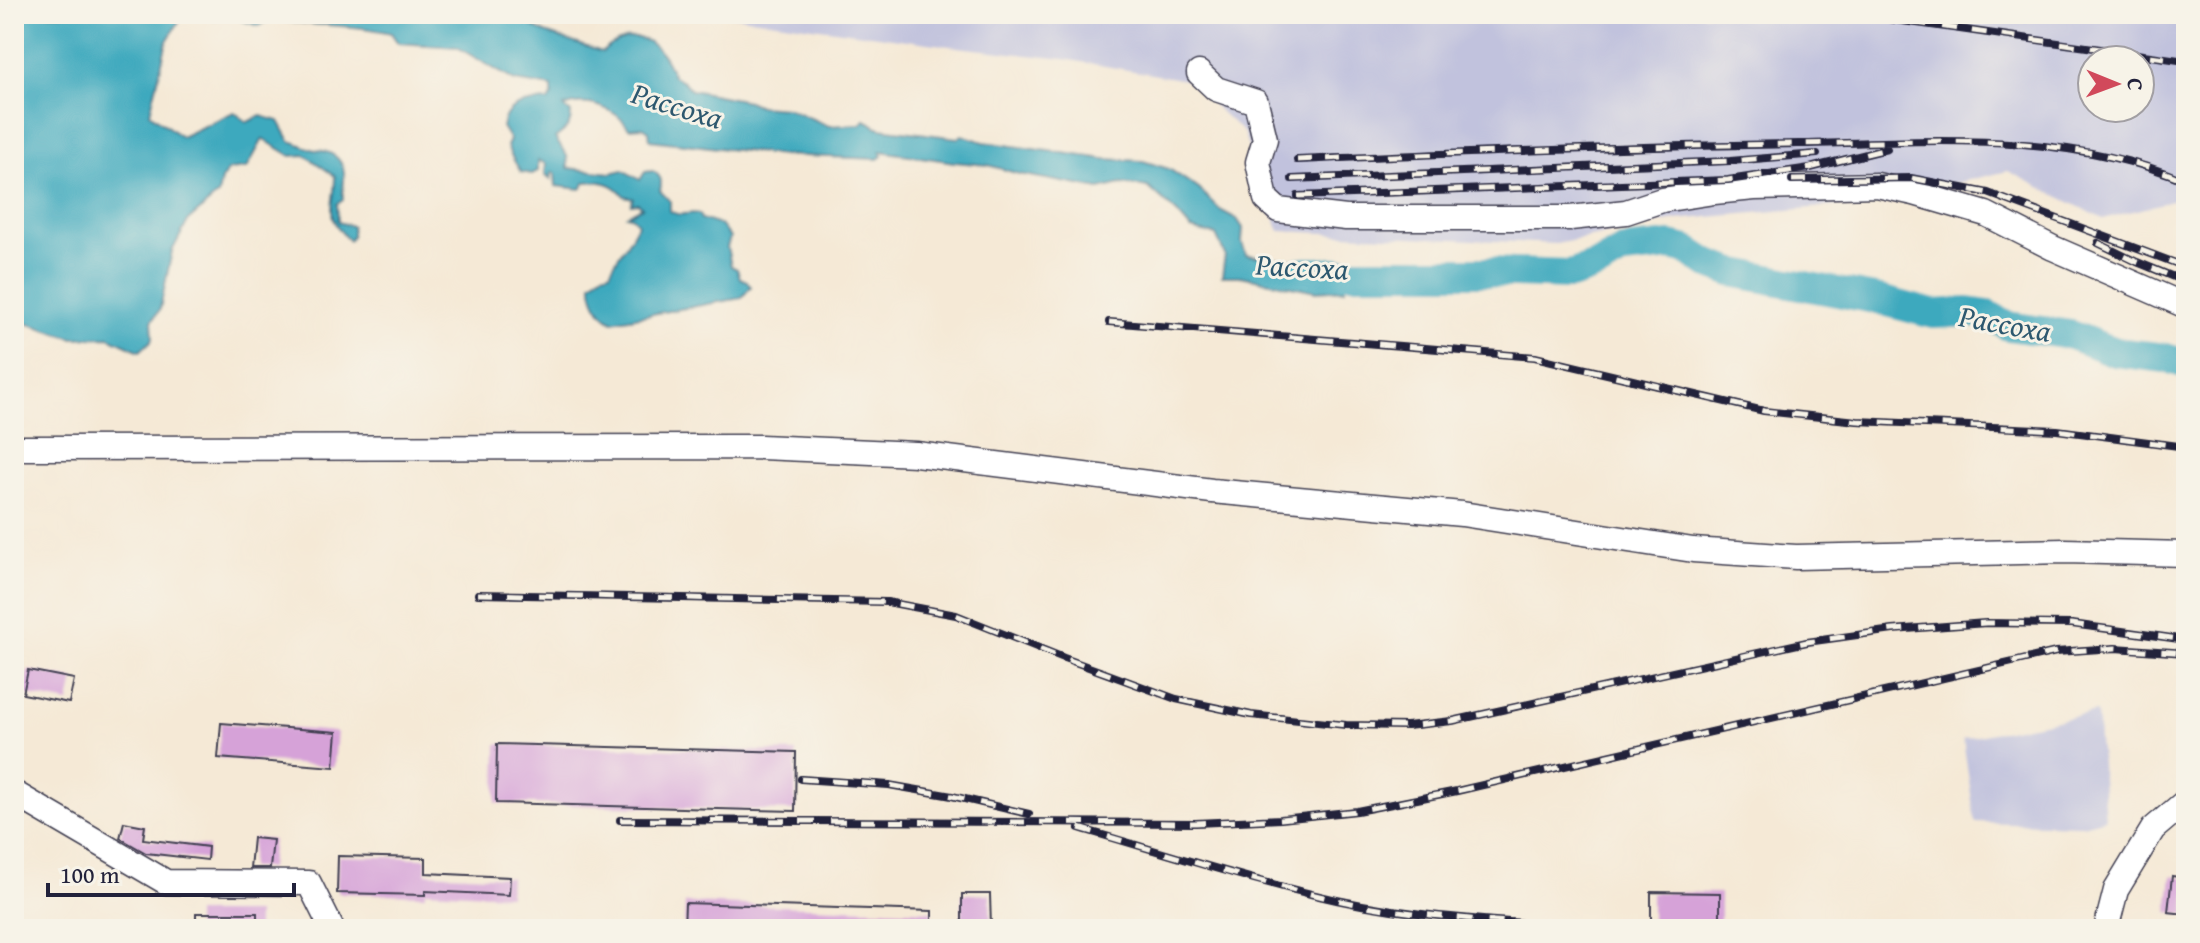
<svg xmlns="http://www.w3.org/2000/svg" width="2200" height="943" font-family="'Gentium Book Plus',serif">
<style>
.industrial{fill:#c1c2dd;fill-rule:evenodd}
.water{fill:#3ea9be;stroke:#30667c;stroke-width:2}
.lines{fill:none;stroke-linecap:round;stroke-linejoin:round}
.river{stroke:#3ea9be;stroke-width:30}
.building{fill:#d6a2d8}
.minor-casing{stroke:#424052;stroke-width:27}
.minor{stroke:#fff;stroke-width:24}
.rail-casing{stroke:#22223b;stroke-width:8}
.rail{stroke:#f7f3e8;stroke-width:5;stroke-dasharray:15;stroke-linecap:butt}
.labels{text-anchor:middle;stroke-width:6;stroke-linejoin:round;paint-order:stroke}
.water-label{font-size:30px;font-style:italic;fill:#2d586f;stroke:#f7f3e8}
</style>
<rect width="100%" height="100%" fill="#f7f3e8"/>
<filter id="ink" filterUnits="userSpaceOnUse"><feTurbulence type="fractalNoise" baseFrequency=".0125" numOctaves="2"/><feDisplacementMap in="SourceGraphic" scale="16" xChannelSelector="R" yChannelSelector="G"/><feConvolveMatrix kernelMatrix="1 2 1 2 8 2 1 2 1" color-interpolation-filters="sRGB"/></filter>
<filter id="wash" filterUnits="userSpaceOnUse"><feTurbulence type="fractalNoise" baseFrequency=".006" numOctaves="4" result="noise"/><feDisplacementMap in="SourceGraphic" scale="32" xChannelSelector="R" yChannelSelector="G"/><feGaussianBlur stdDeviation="1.8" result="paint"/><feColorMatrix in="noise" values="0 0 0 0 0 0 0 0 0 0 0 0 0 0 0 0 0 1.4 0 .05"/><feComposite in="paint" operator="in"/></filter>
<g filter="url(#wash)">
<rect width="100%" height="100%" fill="#f5e9d6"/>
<!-- industrial -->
<path class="industrial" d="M719,14H2186V197L2103,219L2008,171L1869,203L1675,220L1556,244L1280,231L1258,182L1244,133L1186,80L1064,59L957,47ZM2092,60H2140V108H2092Z
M2097,712L2105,819L2082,825L1975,822L1963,739Z"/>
<!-- water -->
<path class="water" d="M14,14H184L167,41L150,113L181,137L234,112L247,122L261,116L279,121L290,141C299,143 308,149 316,150C329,151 342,156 344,173C345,181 342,191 343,200L337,204L338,222L352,226V236L349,240C322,215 335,208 335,176L305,155L291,156L263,139L247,168L228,170L221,180L218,195L188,221L172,251L160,309L152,321L153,339L140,351L109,337L73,338L29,324L14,323Z
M200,14H512L545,33L602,52C634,24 660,40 673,76L683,81L691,90L748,101L759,106L787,108L829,126L860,124L865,120L880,128L958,138L962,135L984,142L1063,153L1104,159L1143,161L1169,169L1199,189L1220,210L1237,219L1243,228L1242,242L1246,255L1292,260L1339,259L1345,289L1316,291L1240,276H1222L1225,255L1216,235L1191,229L1177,213L1148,187L1121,184L1100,189L1019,174L988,165L954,162L880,151L882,156L878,159L778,155L650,140L649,131L643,127L629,128C615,108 588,98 564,107L571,113C571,127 566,130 555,138L567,156L568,168L611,173L623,170L640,180L645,172L653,171C662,177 662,181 660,191L670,201V211C680,218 689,211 699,214L701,219L720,225L730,238L727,247L731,266L737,269L740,278L747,281L751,287L741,298L613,321C600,315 591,297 592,283L602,274L610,272C618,254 630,242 638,224L633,217L627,215L642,207L638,203L631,204L633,198L624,196C615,183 602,180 586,182L581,189L556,186L555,173H552L551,179L545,174L546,164L538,160V171L532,174L521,172C516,164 510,155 507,146L510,140L502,127C506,102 527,103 548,101L552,96V87L515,81L457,47L398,43L391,33C351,23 311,27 271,19L259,26L231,17L212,19Z"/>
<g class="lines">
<!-- river -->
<path class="river" d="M1300,272H1488L1570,275L1599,265L1623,251L1671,246L1687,250L1707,263L1731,272L1880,300L1933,314L1968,312L1988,315L2008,326L2071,335L2115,352L2166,358L2186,364"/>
</g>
<g id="blocks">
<!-- building -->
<path class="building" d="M28,670L74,679L69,703L23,694Z
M221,723L337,732L334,767L218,758Z
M497,744L796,752L795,811L496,803Z
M124,822L145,826L143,839L208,847L207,860L146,853L120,838Z
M253,838L273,840L270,868H250Z
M338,856L426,858V873L510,877L509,895L425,891V895L337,893Z
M2172,876L2186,878V914L2168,912Z
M1651,892L1720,893V924L1651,922Z
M962,894H990L991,927H962Z
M685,903L932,911V929H684Z
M196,913H257V929H196Z"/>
</g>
</g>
<g filter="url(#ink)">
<use href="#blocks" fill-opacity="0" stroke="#424052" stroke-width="2"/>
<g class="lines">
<!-- minor casing -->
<g class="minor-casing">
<path id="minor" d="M1199,73L1216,89L1256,102L1265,139L1258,162L1266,199L1278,210L1346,218H1570L1626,212L1662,200L1714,192L1754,188L1877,185L1914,193L1986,214L2053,248L2186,306
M14,448L761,447L916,454L1212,491L1462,514L1693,550L1796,557L2065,551L2186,554
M14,793L166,882L309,883L332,929
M2106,929L2116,890L2153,829L2186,801"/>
</g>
<!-- minor -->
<use href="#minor" class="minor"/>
<!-- rail casing -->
<g class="rail-casing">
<path id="rail" d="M1853,14L2186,61
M1297,160C1464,153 1631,146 1799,144C1929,142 2063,129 2186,181
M1292,179L1730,161L1817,154
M1792,180L1911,178L1988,193L2186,267
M1298,196L1728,180L1810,168L1887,149
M2098,243L2137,262L2186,282
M1109,322L1535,357L1764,411L1857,421L2057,430L2186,447
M478,594L887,602L956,615L1064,658L1176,699L1251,715L1346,725L1407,726L1452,721L1807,642L1893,630L1986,623L2072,624L2186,640
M801,779L889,785L952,796L1029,814
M620,820L1196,823L1281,819L1357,811L1457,791L2056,652L2115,648L2186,653
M1079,828C1158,851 1236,876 1315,895C1383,912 1453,918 1522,923"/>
</g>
<!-- rail -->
<use href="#rail" class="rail"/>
</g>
</g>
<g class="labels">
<!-- water labels -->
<g class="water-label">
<text transform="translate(677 106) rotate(17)" y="10">Рассоха</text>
<text transform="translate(1302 267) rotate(3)" y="10">Рассоха</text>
<text transform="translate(2005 324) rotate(10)" y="10">Рассоха</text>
</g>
</g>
<!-- margin -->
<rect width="2200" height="943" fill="none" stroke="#f7f3e8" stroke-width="48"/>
<!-- north arrow -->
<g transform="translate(2116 84) rotate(91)"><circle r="38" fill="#f7f3e8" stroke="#a29fa3" stroke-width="2"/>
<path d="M0-6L14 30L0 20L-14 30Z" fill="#d1495b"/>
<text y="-12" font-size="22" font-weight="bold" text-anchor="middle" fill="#22223b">С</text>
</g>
<!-- scale -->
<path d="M48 883v12h246v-12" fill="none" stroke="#22223b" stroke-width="4"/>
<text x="60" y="883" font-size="24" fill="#22223b" stroke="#f7f3e8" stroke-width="6" paint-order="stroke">100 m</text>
</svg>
